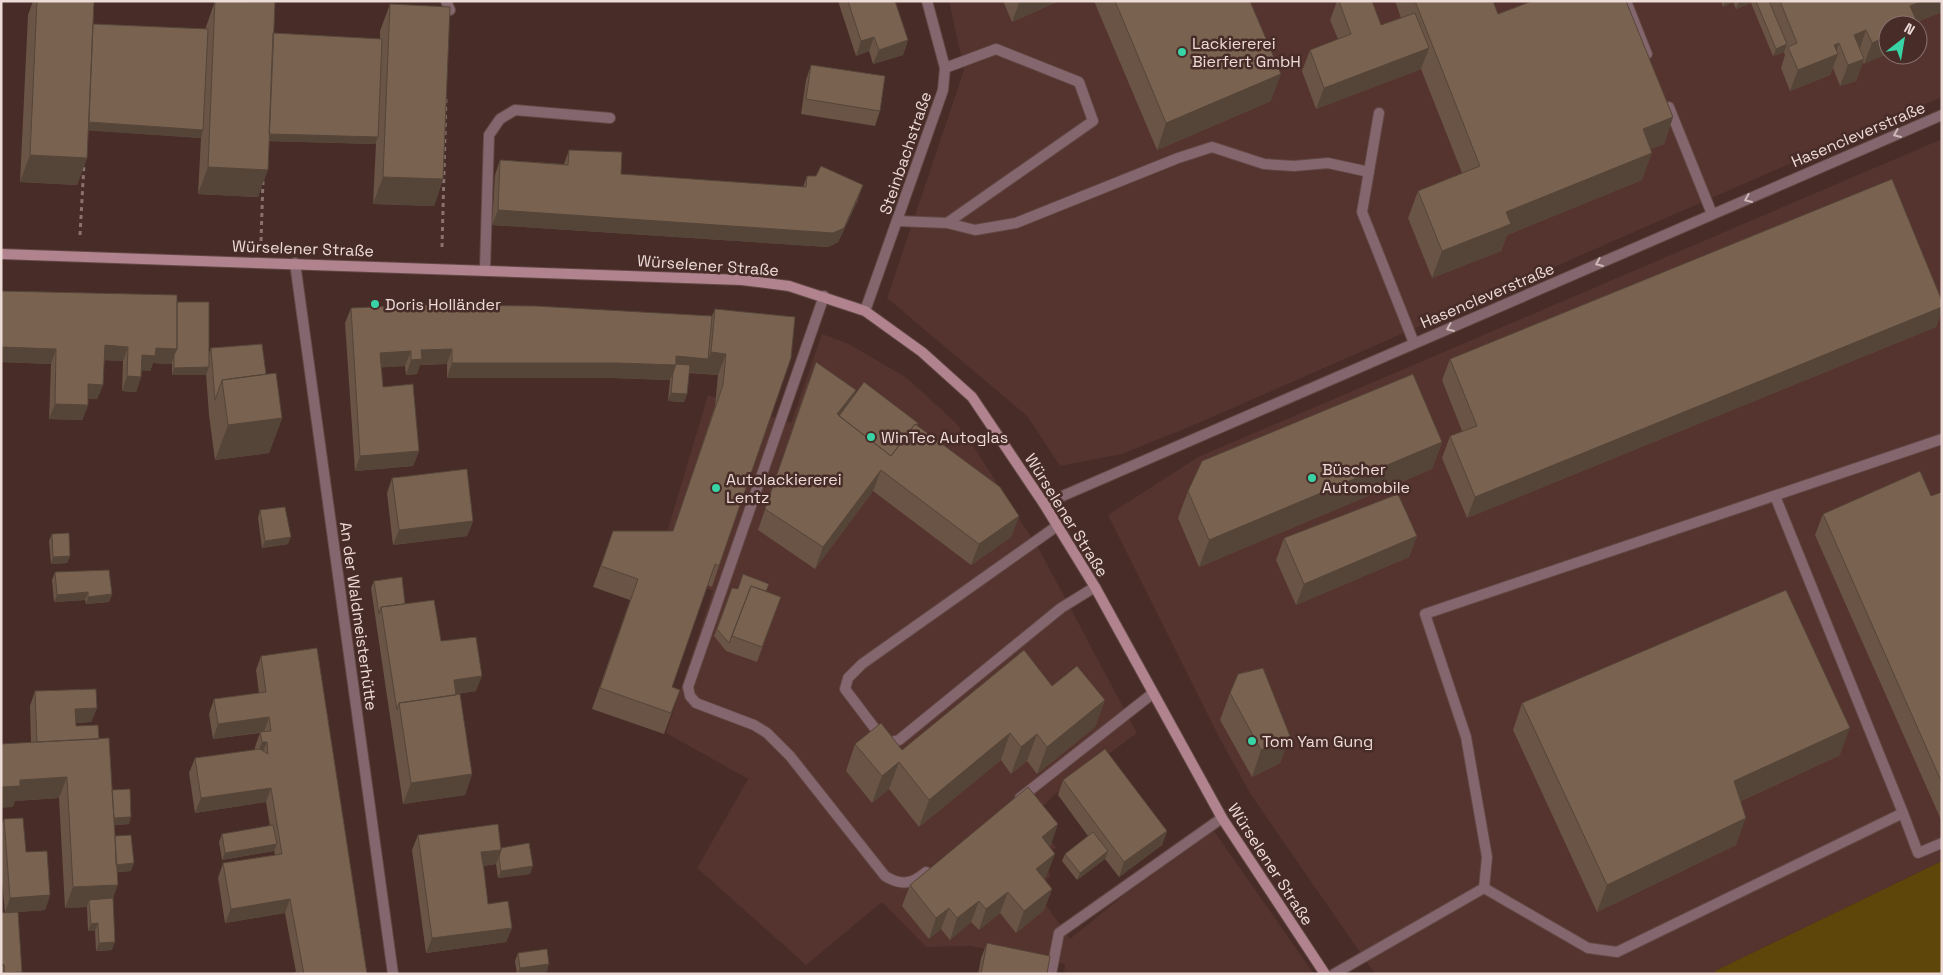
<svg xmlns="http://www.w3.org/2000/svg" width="1943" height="975" font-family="'Space Grotesk',sans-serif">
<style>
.built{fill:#55332e;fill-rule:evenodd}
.green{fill:#5e4509}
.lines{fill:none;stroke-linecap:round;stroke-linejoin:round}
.service-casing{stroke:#624844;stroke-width:12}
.minor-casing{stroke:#624844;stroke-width:12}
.secondary-casing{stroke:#624844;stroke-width:12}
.path{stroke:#8a736f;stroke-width:3;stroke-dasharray:4 4;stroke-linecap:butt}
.service{stroke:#84676e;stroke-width:10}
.minor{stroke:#84676e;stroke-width:10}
.secondary{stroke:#b0838f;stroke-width:10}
.wall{fill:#695445}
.shaded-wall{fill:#554538}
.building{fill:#7a6250;stroke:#554538}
.oneway{stroke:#ceb8b8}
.poi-dot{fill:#39d4a5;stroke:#472c28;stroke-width:2}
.labels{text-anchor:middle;stroke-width:5;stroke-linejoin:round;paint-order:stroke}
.poi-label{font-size:16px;fill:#eddbd8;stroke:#472c28;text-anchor:start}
.street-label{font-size:16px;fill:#eddbd8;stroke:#472c28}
</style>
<rect width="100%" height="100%" fill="#472c28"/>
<!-- built -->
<path class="built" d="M949,1H1942V97L1194,425L1122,454L1060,466L1027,416L887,298L964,70ZM1888,25H1918V55H1888Z
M1942,139V861L1715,971L1716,974H1375L1251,795L1219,737L1108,515L1198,457Z
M822,334L849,344L907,378L955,422L976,450L1040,551L1137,733L1054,795L1032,818L1056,847L1043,860L1051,876L1035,889L1070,939L1124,895L1214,831L1314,974H1064L1065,964L970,946L926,947L882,902L806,965L697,868L748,779L666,733L713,591L656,569L708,395L791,423Z"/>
<!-- green -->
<path class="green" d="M1942,861V974H1716L1715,971Z"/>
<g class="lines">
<!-- service casing -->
<g class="service-casing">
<path id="service" d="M1626,1L1647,54
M945,68L996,49L1079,82L1093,121L947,223
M1669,107L1712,214
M1379,113L1362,212L1414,343
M897,221L947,223L975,230L1016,223L1178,158L1212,147L1264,164L1294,166L1328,163L1369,172
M485,269L489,135L500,119L515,110L610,118
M824,296L688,687L690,696L696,703L754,725L767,733L790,756L885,876C901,886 912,884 926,872
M1057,526L862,664L848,678L845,689L882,738L891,742L899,740L1061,608L1095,587
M1020,798L1152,694
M1903,813L1918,853L1942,843
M1484,888L1588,948L1617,952L1903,813L1775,496
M1051,974L1059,933L1222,818
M1334,974L1484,888L1487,857L1466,737L1425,614L1942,439"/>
</g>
<!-- minor casing -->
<g class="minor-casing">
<path id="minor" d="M446,1L450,10
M295,263L393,974
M865,311L943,90L945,68L927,1
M1044,504L1942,115"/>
</g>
<!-- secondary casing -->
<g class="secondary-casing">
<path id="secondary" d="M1,254L742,280L789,286L865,311L922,352L972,397L1044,504L1095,587L1222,818L1325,974"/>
</g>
<!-- path -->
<path class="path" d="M80,235L84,164
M261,241L263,180
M442,247L446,96"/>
<!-- service -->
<use href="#service" class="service"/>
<!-- minor -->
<use href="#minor" class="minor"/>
<!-- secondary -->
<use href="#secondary" class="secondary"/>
</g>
<!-- wall -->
<path class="wall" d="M33,1H94L93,24L206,29V27L215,1H254L273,33L380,39V31L390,4L443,179L434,206L373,204L376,143L375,144L269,141L258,197L198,194L201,138L88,130L87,158L77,185L20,182L28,15Z
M838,1H895L908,40L903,55L873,64L869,51L856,56Z
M1003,1H1059L1012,22Z
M1094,1H1250L1271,101L1157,150Z
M1337,1H1372L1381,25L1401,18L1395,1H1493L1498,14L1673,117L1664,144L1650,149L1642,180L1507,235L1501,251L1432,278L1408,218L1418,191L1462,173L1421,69L1316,109L1302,71L1310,50L1338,39L1330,20Z
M1721,1H1942V12L1917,22L1864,64L1863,62L1856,81L1840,86L1833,68L1830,75L1790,91L1781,68L1785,55L1784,52L1773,56L1751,3L1736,9L1733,2L1723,7Z
M811,65L880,111L875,126L801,114L806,80Z
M569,150L621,174L803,187L807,176H816L858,200L838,242L828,247L492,225L495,175L500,160L564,164Z
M1942,301V311L1936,327L1467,518L1442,458L1450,436L1462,431L1442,380L1450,359Z
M177,302L209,354L211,348L266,374L282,418L269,453L215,460L209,415L206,374V375H172V363L171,364L153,363L150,371L141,370V377L136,392L122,391L123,361L104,360L103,385L97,399H88V405L82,420L49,419L51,364L1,362Z
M351,308L712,316L715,309L795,317L719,566L712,587L707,585L672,687L680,690L664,734L592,709L630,600L593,587L613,531H673L715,406L718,375L689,373L687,394L684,402L668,401L670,380L612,378H447V364L420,365L417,374L406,375L405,366L381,367L383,387L419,451L413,466L355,471L345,323Z
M808,383L854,396L917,425L1019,516L1011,537L971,565L873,491L815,569L758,530Z
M1442,442L1432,469L1199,567L1178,518L1188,491Z
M392,478L473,521L467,536L393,545L387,493Z
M1942,492V822L1815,535L1823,514L1931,496Z
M260,510L288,544L262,548L258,518Z
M52,534L70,556L67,563L51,564L49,541Z
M1417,536L1409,557L1296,605L1276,560L1284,538Z
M55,572L112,594L109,602L86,604L85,600L54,602L52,580Z
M374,581L405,604L441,641L476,691L456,694L472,774L465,795L403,804L371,588Z
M732,588L781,597L757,662L726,651L714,636Z
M261,656L367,974H290L296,972L285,913L225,923L218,878L223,863L275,855L274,851L222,860L219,842L222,834L270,826L266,802L195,813L189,773L195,758L255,750V747L260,733L213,739L209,714L214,699L259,693L256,670Z
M1052,686L1105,700L1095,727L1037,774L1027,761L1011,774L1001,760L919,827L889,789L872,803L846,771L855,744L902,750Z
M35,691L97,708L91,722L76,723V726L99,739L112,790L129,824L114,825L115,836L131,871L117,872L113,899L112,950L96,951L95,931H88L87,907L65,908L59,798L15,801L13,807L31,743L30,706Z
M1230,693L1290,736L1280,763L1252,777L1220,720Z
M1522,703L1840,755L1741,801L1736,845L1597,912L1513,730Z
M1063,780L1167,831L1162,845L1119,877L1105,859L1077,880L1062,861L1065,854L1088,836L1058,795Z
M4,819L26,852L50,895L45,910L5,913L1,869V826Z
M418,835L501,848L530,874L498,878L496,864L483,866L488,904L512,928L506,942L426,953L412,850Z
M1051,845L1049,846L1047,875L1044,878L1052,889L1044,910L1016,933L1000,913L979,930L971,922L950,940L941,929L929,939L902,906L910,885Z
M987,943L1047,974H978L981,958Z
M518,953L547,972L531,974H517L515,961Z"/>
<!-- shaded-wall -->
<path class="shaded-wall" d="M1020,1H1059L1012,22Z
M1725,1H1734L1733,2L1723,7Z
M1740,1H1752L1751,3L1736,9L1739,2Z
M1923,1H1942V12L1909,25L1910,6Z
M1866,30L1859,51L1854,35Z
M1888,36V54L1864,64L1872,43Z
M874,37L869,51L856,56L861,41Z
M908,40L903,55L873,64L879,50Z
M1839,43L1835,55L1838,54L1830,75L1790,91L1798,70L1834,45Z
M1787,44L1784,52L1773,56L1776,49Z
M1429,48L1421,69L1316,109L1324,88Z
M1864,59L1856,81L1840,86L1848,65Z
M1281,74L1271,101L1157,150L1166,123Z
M1673,117L1664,144L1633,156L1643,129Z
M82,122L203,130L201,138L79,130Z
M263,133L378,137L375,144L260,141Z
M1652,153L1642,180L1507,235L1501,251L1432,278L1442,251L1506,212Z
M30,155L87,158L77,185L20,182Z
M208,167L268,170L258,197L198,194Z
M383,177L443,179L434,206L373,204Z
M863,185L858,200L838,242L828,247L492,225L498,210Z
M1942,307V311L1936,327L1467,518L1475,497Z
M105,345L128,347L123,361L99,360Z
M1,347L56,349L51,364L1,362Z
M156,348L177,349L171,364L153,363L150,371L136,370L142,355Z
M452,349L447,364L420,365L417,374L406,375L411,360L421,350Z
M411,351L405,366L375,368L380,353Z
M711,352L726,354L718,375L674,371L670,380L612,378H447L452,363L676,356L708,359Z
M209,367L206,375H172L174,368Z
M127,376L141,377L136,392L122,391Z
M88,384L103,385L97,399H83Z
M856,390L848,411L839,424L837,414Z
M671,393L687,394L684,402L668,401Z
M55,404L88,405L82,420L49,419Z
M282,418L269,453L215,460L228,425Z
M1442,442L1432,469L1199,567L1209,540Z
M419,451L413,466L355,471L360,456Z
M881,470L873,491L815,569L823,547Z
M1019,516L1011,537L971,565L979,544Z
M473,521L467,536L393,545L399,530Z
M1417,536L1409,557L1296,605L1304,584Z
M291,537L288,544L262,548L265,541Z
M70,556L67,563L51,564L53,557Z
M88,592L85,600L54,602L57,595Z
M112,594L109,602L86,604L88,597Z
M482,676L476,691L449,695L454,680Z
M1105,700L1095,727L1037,774L1047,747Z
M97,708L91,722L70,723L75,709Z
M269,717L264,732L213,739L218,724Z
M1850,728L1840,755L1725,808L1734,781Z
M1010,733L1001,760L919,827L929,800Z
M1037,734L1027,761L1011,774L1021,747Z
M1290,736L1280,763L1252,777L1261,750Z
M262,742H267L261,756L256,757Z
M899,762L889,789L872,803L882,776Z
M472,774L465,795L403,804L411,783Z
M67,777L59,798L15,801L13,807L1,808V787L20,780Z
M271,788L266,802L195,813L201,798Z
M131,817L129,824L105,826L108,819Z
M1746,818L1736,845L1597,912L1607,885Z
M1058,824L1051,845L1034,859L1042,837Z
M1167,831L1162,845L1119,877L1124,862Z
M277,844L274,851L222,860L225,853Z
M501,850L496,864L476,867L481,852Z
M1108,851L1105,859L1077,880L1080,873Z
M1055,854L1047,875L1029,890L1036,869Z
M134,863L131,871L108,873L111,865Z
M533,866L530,874L498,878L501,871Z
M118,885L110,906L89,900L87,907L65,908L73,887Z
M1052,889L1044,910L1016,933L1024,911Z
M1008,892L1000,913L979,930L986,909Z
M50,895L45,910L5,913L10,898Z
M290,899L285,913L225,923L231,909Z
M979,901L971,922L950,940L957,918Z
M949,908L941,929L929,939L936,918Z
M98,923L95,931H88L91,924Z
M512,928L506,942L426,953L432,938Z
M115,942L112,950L96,951L99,943Z
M549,964L547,972L531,974H518L520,968Z
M22,972V974H1V973Z"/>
<!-- building -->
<path class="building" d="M37,1H94L87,158L30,155Z
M215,1L275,2L268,170L208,167Z
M848,1H895L908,40L879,50L874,37L861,41Z
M1115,1H1250L1281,74L1166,123Z
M1339,1H1372L1381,25L1415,13L1429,48L1324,88L1310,50L1351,34Z
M1415,1H1493L1498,14L1532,1H1626L1673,117L1643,129L1652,153L1506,212L1511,224L1442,251L1418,191L1480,166Z
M1756,1H1769L1787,44L1776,49Z
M1780,1H1923L1910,6L1918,24L1915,25H1888V36L1872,43L1866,30L1854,35L1864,59L1848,65L1839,43L1834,45L1838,54L1798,70L1788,47L1797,43Z
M390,4L450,7L443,179L383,177Z
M93,24L208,29L203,130L89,122Z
M273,33L382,39L378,137L269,134Z
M811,65L885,76L880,111L806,99Z
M569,150L622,152L621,174L806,187L807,176H816L821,166L863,185L844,228L833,233L498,210L500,160L568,165Z
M1892,179L1942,301V307L1475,497L1450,436L1477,426L1450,359Z
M1,291L177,295V349L156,348L155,356L142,355L141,377L127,376L128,347L105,345L103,385L88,384V405L55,404L56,349L1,347Z
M177,302H209V367L174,368V355L177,349Z
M419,305L536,306L712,316L708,359L676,356V365L617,363H452V349L421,350L422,359L411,360V351L380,353L383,387L413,384L419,451L360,456L351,308Z
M715,309L795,317L791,358L719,566L715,564L672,687L680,690L671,713L600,688L638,579L601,566L613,531H673L723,385L726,354L711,352Z
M262,344L266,374L222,380L215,400L211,348Z
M816,362L856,390L837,414L891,456L915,424L1000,487L1019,516L979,544L881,470L823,547L765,509Z
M676,364L690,365L687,394L671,393L673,373Z
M276,373L282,418L228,425L222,380Z
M1413,374L1442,442L1209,540L1188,491L1202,461Z
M864,382L918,423L917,425L915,424L891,456L839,416Z
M467,469L473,521L399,530L392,478Z
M1920,471L1931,496L1942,492V783L1823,514Z
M1398,494L1417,536L1304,584L1284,538Z
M285,507L291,537L265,541L260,510Z
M69,533L70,556L53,557L52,534Z
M109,570L112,594L88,597V592L57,595L55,572Z
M743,574L769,584L766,591L751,586L729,643L717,629L732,588L738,589Z
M402,577L405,604L381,607L379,614L374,581Z
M751,586L781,597L762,647L732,636Z
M1786,590L1850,728L1734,781L1746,818L1607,885L1522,703Z
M434,600L441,641L476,637L482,676L454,680L456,695L399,703L397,710L381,607Z
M317,648L367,974H304L290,899L231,909L223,863L282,854L271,788L201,798L195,758L260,749L268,754L267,742H262L260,732L271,731L269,717L218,724L214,699L266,692L261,656Z
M1024,650L1052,686L1077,666L1105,700L1047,747L1037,734L1021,747L1010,733L929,800L899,762L882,776L855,744L881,723L902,750Z
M1263,668L1290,736L1261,750L1230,693L1238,674Z
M96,689L97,708L75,709L76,726L98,725L99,739L37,742L35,691Z
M460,694L472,774L411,783L399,703Z
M109,738L118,885L73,887L67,777L20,780V786L1,787V744Z
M1105,749L1167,831L1124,862L1063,780Z
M1028,787L1058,824L1042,837L1055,854L1036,869L1052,889L1024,911L1008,892L986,909L979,901L957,918L949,908L936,918L910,885Z
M130,789L131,817L114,818L112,790Z
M23,818L26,852L47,851L50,895L10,898L4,819Z
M498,824L501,850L481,852L484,870L488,904L508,901L512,928L432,938L418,835Z
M273,825L277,844L225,853L222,834Z
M1093,832L1108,851L1080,873L1065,854Z
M131,835L134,863L116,865L115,836Z
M529,843L533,866L501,871L499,857L501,850V848Z
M113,898L115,942L99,943L98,923L91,924L89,900Z
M18,912L22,972L4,973V965H1V913Z
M987,943L1050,956L1047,974H981Z
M547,949L549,964L520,968L518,953Z
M1,965H4V974H1Z
M299,972L300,974H290Z"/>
<!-- one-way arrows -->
<defs><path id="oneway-chevron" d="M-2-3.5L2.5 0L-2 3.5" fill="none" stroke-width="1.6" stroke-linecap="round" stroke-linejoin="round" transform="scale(1.25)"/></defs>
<g class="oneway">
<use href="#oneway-chevron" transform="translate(1897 134) rotate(157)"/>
<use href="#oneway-chevron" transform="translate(1748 199) rotate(157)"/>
<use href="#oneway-chevron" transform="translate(1599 263) rotate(157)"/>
<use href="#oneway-chevron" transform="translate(1450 328) rotate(157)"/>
</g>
<!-- markers -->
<g class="poi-dot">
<circle cx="1182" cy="52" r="5"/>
<circle cx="375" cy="304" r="5"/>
<circle cx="871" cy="437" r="5"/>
<circle cx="1312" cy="478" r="5"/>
<circle cx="716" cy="488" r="5"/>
<circle cx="1252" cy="741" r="5"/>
</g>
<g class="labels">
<!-- poi labels -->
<g class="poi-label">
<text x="1192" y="49">Lackiererei<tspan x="1192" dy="18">Bierfert GmbH</tspan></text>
<text x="385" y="310">Doris Holländer</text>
<text x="881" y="443">WinTec Autoglas</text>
<text x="1322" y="475">Büscher<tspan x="1322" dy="18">Automobile</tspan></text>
<text x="726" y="485">Autolackiererei<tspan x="726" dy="18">Lentz</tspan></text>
<text x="1262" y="747">Tom Yam Gung</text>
</g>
<!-- street labels -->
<g class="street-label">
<text transform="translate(1858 134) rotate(-23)" y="6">Hasencleverstraße</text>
<text transform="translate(905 153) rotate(-71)" y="6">Steinbachstraße</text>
<text transform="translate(303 248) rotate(2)" y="6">Würselener Straße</text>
<text transform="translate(708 265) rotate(4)" y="6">Würselener Straße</text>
<text transform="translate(1487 295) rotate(-23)" y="6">Hasencleverstraße</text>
<text transform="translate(1067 515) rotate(58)" y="6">Würselener Straße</text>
<text transform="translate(359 616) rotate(82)" y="6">An der Waldmeisterhütte</text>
<text transform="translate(1271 864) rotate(57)" y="6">Würselener Straße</text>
</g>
</g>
<!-- border -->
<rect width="1943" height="975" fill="none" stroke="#eddbd8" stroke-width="5"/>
<!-- north arrow -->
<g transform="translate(1903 40) rotate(31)"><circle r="24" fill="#472c28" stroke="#89726e"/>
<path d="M0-4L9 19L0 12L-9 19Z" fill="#39d4a5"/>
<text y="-8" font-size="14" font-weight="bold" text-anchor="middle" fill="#eddbd8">N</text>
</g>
</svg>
